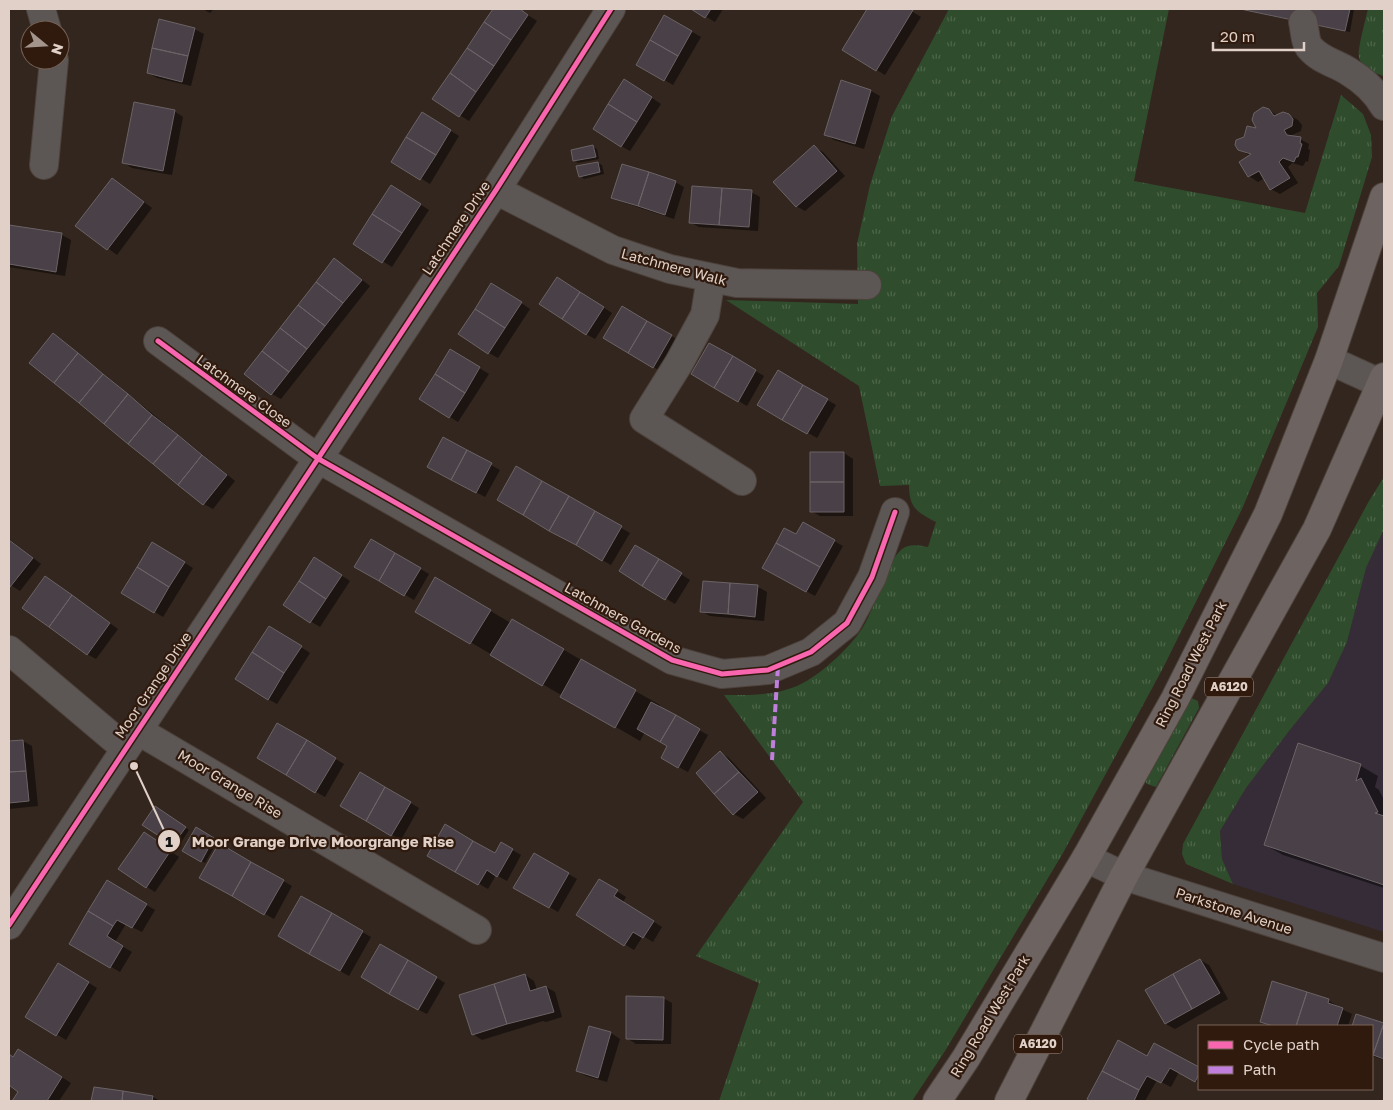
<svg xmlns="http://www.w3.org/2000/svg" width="1393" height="1110" font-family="'Golos Text',sans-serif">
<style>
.commercial{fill:#362c38}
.grass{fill:url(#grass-tufts)}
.shadow{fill:#0007}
.building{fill:#4a4048;stroke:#6b6365}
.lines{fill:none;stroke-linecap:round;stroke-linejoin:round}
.minor-casing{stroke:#4d423b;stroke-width:30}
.highway-casing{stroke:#4d423b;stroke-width:30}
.minor{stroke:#5c5655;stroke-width:28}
.highway{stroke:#6d6361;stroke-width:28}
.quiet{stroke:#c07fdc;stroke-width:4;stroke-dasharray:8 4;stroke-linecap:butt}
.cycleway-casing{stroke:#301a0d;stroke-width:8}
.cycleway{stroke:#f766af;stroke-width:5}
.labels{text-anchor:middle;stroke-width:4.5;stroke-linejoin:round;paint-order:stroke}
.shield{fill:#301a0d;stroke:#ab998f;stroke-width:1}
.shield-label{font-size:12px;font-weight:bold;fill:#e0d0c7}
.street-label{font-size:14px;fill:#e0d0c7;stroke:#301a0d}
.leader{fill:none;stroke:#e0d0c7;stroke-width:2}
.callout-dot{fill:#e0d0c7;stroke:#301a0d;stroke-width:2}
.mark-label{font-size:15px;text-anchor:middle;font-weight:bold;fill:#111}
.callout-label{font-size:15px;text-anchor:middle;font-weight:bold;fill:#e0d0c7;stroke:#301a0d;stroke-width:4.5;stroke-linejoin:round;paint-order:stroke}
</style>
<defs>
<pattern id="grass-tufts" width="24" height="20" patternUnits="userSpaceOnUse" patternTransform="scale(1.25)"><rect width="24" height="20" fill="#2f4d2c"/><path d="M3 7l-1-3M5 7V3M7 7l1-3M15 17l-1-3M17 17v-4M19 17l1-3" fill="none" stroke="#4d6649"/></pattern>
</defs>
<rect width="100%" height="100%" fill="#33261e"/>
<!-- commercial -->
<path class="commercial" d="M1384,529V932L1233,884L1222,859L1220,831L1246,788L1289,731L1328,683L1347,642L1366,568Z"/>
<!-- grass -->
<path class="grass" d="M949,9H1169L1134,181L1305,213L1341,95L1363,114L1371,135L1372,157L1339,266L1317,293L1318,327L1242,509L1163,668L1063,853L945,1051L912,1101H719L759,983L696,956L803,802L724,695C749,695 775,696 799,685C820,675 846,651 859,633C876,611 882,568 900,551C907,543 919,545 928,547L936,522C917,512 909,508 909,485L880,486L859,386L726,300L858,304L857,244L870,185L892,116Z
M1368,9H1384V76C1374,73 1361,68 1359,57C1357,50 1366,18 1368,9Z
M1384,477V529L1366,568L1347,642L1328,683L1289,731L1246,788L1220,831L1222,859L1233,884L1186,864L1182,854L1183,844L1369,501Z
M1189,697L1198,701L1199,708L1156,787L1147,784L1145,781Z"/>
<!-- shadow -->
<path class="shadow" d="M203,9H214L210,13Z
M495,9H519L537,21L469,121L434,99Z
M693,9H723L715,22Z
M868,9H908L921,17L885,75L844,50Z
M1237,9H1354L1350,32Z
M665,16L701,37L673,85L637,64Z
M194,29L204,34L191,86L157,78L148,73Z
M841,82L871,91L880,96L864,149L834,140L825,134Z
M634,86L661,104L630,151L621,146Z
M1268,110L1277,115H1289L1298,120L1302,125L1301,131L1292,135L1293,137L1300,139L1309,144L1308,149L1310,150L1308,162L1306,161L1303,166L1292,163L1288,167L1298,183L1280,194L1271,189L1265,178L1258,182L1249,176L1241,162L1250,156L1239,149L1259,130Z
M174,111L183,117L172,175L132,168L123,162Z
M431,119L459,136L430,184L393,161Z
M593,147L597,149L599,159L578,163L574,160Z
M814,147L823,152L845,176L805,211L796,206Z
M598,163L602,165L604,174L584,179L580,176Z
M113,179L152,208L117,255L77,225Z
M675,182L684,187L674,219L622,202L613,197Z
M401,192L429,210L392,267L355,244Z
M751,192L760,197L758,231L699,227L690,222Z
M9,226L62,235L71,240L65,276L9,267Z
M343,265L370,286L281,399L272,394Z
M566,283L612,313L595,339L586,334Z
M501,289L530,309L498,358L489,353Z
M623,308L680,341L662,372L604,338Z
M53,335L62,340L235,481L213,509L204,504Z
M710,344L764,376L747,406L693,374Z
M451,351L489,374L458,422L450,417Z
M778,371L836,405L817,438L759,404Z
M444,439L500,470L485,497L429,466Z
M844,453L853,459V516H820L811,511Z
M516,468L630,533L611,565L498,500Z
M803,524L843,546L815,596L764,567L797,536Z
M9,539L41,564L20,591L9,584Z
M371,540L429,574L414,600L356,566Z
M162,549L193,568L163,617L123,592Z
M645,551L690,580L675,604L621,571Z
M324,564L350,581L320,627L284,605Z
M436,579L511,623L512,620L635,691L660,705L659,708L708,735L688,772L662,758L669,746L645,732L640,741L417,611Z
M54,583L118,629L96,659L87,654Z
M758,587L767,592L764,621L710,616L701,611Z
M278,632L310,653L277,704L268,699Z
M278,725L344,764L325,797L258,758Z
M23,741L32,746L38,806L9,809V743Z
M1298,745L1361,766L1378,776L1375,787L1379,790L1384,800V888L1283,855L1265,845Z
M720,752L729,758L766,798L743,819L734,814L697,773Z
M360,773L419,808L401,840L342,806Z
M155,808L189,830L178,847L144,825Z
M196,829L217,842L205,863L184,851Z
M152,839L179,857L155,892L147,887Z
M502,844L521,855L507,881L496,875L488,889L429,855H495Z
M219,845L292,886L274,919L201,877Z
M534,854L577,879L558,912L515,887Z
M107,882L155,910L142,932L126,924L115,942L132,952L120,972L71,943Z
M609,886L626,897L623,902L662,927L653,942L643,936L634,950L578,915Z
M301,897L371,937L349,976L279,936Z
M1200,960L1209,965L1228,999L1175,1029L1166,1024Z
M58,964L97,988L66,1040L27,1016Z
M525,975L534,981L537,990L546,987L555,992L562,1017L546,1022L543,1021L482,1040L473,1034Z
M437,978L445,983L427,1014L419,1010Z
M663,998L672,1003L671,1044H636L627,1038Z
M1328,1000L1337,1006V1007L1352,1014L1348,1026H1269L1261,1022Z
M1357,1015L1384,1024V1060L1372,1056V1026H1353Z
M590,1027L611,1033L620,1039L607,1082L586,1076L577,1071Z
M1154,1044L1199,1068V1083L1179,1072L1171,1087L1157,1080L1145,1101H1092L1089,1099L1147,1057Z
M9,1055L13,1058L27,1055L71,1083L59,1101H14L20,1091L9,1084Z
M95,1088L153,1097L160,1101H93Z"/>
<!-- building -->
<path class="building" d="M493,9H520L528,15L511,40L484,22Z
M691,9H711L705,18Z
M867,9H910L913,10L876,71L842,50Z
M1240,9H1350L1345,31Z
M664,15L692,31L678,56L650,40Z
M159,19L195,28L188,56L152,48Z
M484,22L511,40L494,66L467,48Z
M650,40L678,56L664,81L636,65Z
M152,48L188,56L182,82L147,73Z
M467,48L494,66L476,92L450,73Z
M450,73L476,92L459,117L432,99Z
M624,79L652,97L637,122L608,104Z
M841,80L871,90L855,144L824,135Z
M134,102L175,110L163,171L122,163Z
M608,104L637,122L621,147L593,129Z
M1263,107L1269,109L1274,116L1283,112L1289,114L1293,119L1292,126L1284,130L1287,135L1301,137L1300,143L1302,144L1298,157H1296L1294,162L1283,158L1279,162L1290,178L1270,190L1259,171L1248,177L1239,162L1251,154L1238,150L1235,145L1236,140L1244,137L1247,126L1256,128L1252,120L1254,113Z
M422,112L451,130L436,155L406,137Z
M406,137L436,155L420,180L391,162Z
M593,145L596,157L573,161L571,150Z
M814,145L837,171L796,207L773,182Z
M598,162L600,172L579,177L576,166Z
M622,164L649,172L638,206L611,198Z
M649,172L676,181L665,215L638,206Z
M112,178L144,202L107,250L75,226Z
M391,185L421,204L402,233L372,214Z
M692,186L722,188L719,225L689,223Z
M722,188L752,190L749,227L719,225Z
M372,214L402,233L382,263L353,244Z
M9,225L62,233L56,272L9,264Z
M334,258L362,280L343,303L316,282Z
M557,277L580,292L562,319L539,304Z
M316,282L343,303L325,326L298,305Z
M491,283L522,302L505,328L475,309Z
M580,292L604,307L586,335L562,319Z
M298,305L325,326L307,349L280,328Z
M622,306L647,321L628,353L603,338Z
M475,309L505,328L488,354L458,334Z
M647,321L672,335L653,368L628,353Z
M280,328L307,349L289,372L262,351Z
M53,333L78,353L54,383L29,363Z
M709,343L733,356L714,388L691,374Z
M450,349L480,367L465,393L435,374Z
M262,351L289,372L271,395L244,374Z
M78,353L103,374L79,403L54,383Z
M733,356L756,370L738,402L714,388Z
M778,370L803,385L782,420L757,405Z
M103,374L128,394L104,424L79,403Z
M435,374L465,393L449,418L419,399Z
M803,385L828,399L807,434L782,420Z
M128,394L152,415L128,444L104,424Z
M152,415L178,435L153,464L128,444Z
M178,435L202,455L178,485L153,464Z
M443,437L467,450L451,480L427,467Z
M467,450L492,463L476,493L451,480Z
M810,452H844V482H810Z
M202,455L227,475L203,505L178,485Z
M516,466L542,481L523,515L497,500Z
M542,481L569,496L549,531L523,515Z
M810,482H844V512H810Z
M569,496L595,511L576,545L549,531Z
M595,511L622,526L602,561L576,545Z
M803,522L835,540L820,567L776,543L784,528L796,534Z
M371,539L395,553L379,581L354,567Z
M9,540L33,558L10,587L9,586Z
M152,542L185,562L169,587L137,567Z
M776,543L820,567L806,592L762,568Z
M635,545L659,559L642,586L619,571Z
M395,553L421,568L404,596L379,581Z
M314,557L342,575L326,599L299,581Z
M659,559L682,573L665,600L642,586Z
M137,567L169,587L154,613L121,593Z
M45,576L72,595L49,627L22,608Z
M435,577L491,610L470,644L415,612Z
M299,581L326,599L310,623L283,605Z
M703,581L730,583L728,614L700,612Z
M730,583L758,585L755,617L728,614Z
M72,595L110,623L87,655L49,627Z
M512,619L564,649L542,686L490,655Z
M269,626L302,646L284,673L252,652Z
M252,652L284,673L268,700L235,679Z
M581,659L636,690L615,728L560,697Z
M651,702L676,715L660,742L637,729Z
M676,715L700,729L678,768L661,758L667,746L660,742Z
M277,723L307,740L286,775L257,758Z
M23,740L26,771L9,772V741Z
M307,740L336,758L315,793L286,775Z
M1298,743L1361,764L1356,781L1361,778L1378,812L1375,813L1384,816V885L1264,845Z
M720,751L739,772L714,794L696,773Z
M26,771L29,801L9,803V772Z
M360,772L385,787L366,821L340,806Z
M739,772L758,792L733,815L714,794Z
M385,787L411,802L391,836L366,821Z
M155,806L186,827L173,845L142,825Z
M445,824L473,841L455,872L427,856Z
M196,827L214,838L201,862L182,851Z
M144,832L171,850L146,888L118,869Z
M473,841L495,853L501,842L513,849L497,877L487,870L478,885L455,872Z
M219,843L251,862L232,896L199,878Z
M534,853L569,873L549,908L513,888Z
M251,862L284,880L264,915L232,896Z
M599,879L618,890L614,896L654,921L643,938L633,932L624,946L576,915Z
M107,880L147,904L132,928L117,920L113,926L88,911Z
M301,896L332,913L309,954L278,936Z
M88,911L113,926L107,936L123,946L110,968L69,944Z
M332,913L363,931L340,971L309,954Z
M380,944L408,960L389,994L361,977Z
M1200,959L1220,993L1192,1009L1173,974Z
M408,960L437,977L418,1010L389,994Z
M58,963L89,982L56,1036L25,1017Z
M525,974L530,991L546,986L554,1012L507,1024L494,984Z
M1173,974L1192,1009L1165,1024L1145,990Z
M1272,981L1307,992L1296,1026H1273L1260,1022Z
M494,984L507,1024L472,1035L459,995Z
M1307,992L1329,999L1328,1003L1343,1008L1337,1026H1296Z
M626,996L664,997L663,1040L626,1039Z
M1356,1014L1384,1023L1373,1055L1372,1026H1352Z
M1384,1023V1059L1373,1055Z
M589,1026L611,1032L598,1078L576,1071Z
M1118,1040L1147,1056L1154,1043L1199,1067V1074L1195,1082L1170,1068L1161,1083L1147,1076L1139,1090L1102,1071Z
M18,1049L62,1077L47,1101H12L18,1092L9,1085V1054L13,1057Z
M1102,1071L1139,1090L1134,1101H1090L1087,1099Z
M94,1087L123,1091L122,1101H91Z
M123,1091L153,1096L152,1101H122Z"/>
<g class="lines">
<!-- minor casing -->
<g class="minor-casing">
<path id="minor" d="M41,9L47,30
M1303,22C1305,30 1305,43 1310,48C1320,60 1335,63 1348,71C1361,79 1376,92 1384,106
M44,165L54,60
M496,190L613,250L670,269L737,283L867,285
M711,278L705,315L679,363L644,419L742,481
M158,341L317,458L672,660L722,674L768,670L811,652L847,623L872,577L895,512
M1329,360L1384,385
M9,650L125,748
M137,730L477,930
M1086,858L1124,876L1384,958
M9,925L496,190L611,9"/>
</g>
<!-- highway casing -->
<g class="highway-casing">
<path id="highway" d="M937,1101L966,1058L1086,858L1175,699L1268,514L1329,360L1384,197
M1009,1101L1124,876L1317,529L1384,377"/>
</g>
<!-- minor -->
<use href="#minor" class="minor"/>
<!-- highway -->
<use href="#highway" class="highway"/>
<!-- quiet -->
<path class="quiet" d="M772,760L778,666"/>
<!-- cycleway casing -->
<g class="cycleway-casing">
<path id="cycleway" d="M158,341L317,458L672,660L722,674L768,670L811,652L847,623L872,577L895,512
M9,925L496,190L611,9"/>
</g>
<!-- cycleway -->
<use href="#cycleway" class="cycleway"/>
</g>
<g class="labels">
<!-- shield labels -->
<g class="shield">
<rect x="1205" y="677.5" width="48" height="19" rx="4"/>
<rect x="1014" y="1034.5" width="48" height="19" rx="4"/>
</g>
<g class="shield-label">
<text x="1229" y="691">A6120</text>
<text x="1038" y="1048">A6120</text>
</g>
<!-- street labels -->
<g class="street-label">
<text transform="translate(456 228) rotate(-56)" y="5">Latchmere Drive</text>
<text transform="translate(674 267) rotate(15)" y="5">Latchmere Walk</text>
<text transform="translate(244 391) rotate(36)" y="5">Latchmere Close</text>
<text transform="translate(623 618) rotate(29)" y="5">Latchmere Gardens</text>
<text transform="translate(1191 664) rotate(-63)" y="5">Ring Road West Park</text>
<text transform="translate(153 685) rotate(-56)" y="5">Moor Grange Drive</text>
<text transform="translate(230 784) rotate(31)" y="5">Moor Grange Rise</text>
<text transform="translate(1234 911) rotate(18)" y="5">Parkstone Avenue</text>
<text transform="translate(990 1016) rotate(-59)" y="5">Ring Road West Park</text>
</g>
</g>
<!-- callouts -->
<path class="leader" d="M134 766L169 841"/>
<g class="callout-dot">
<circle cx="134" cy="766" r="5"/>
<circle cx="169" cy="841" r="12"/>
</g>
<g class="mark-label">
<text x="169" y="847">1</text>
</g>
<g class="callout-label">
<text x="323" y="847">Moor Grange Drive Moorgrange Rise</text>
</g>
<!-- border -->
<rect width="1393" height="1110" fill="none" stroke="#e0d0c7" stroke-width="20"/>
<!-- legend -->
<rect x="1198" y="1025" width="175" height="65" fill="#301a0d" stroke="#766357"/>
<rect x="1208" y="1041" width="25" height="8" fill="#f766af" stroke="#766357"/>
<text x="1243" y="1050" font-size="15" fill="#e0d0c7">Cycle path</text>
<rect x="1208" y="1066" width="25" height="8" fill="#c07fdc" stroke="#766357"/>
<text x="1243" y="1075" font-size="15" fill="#e0d0c7">Path</text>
<!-- north arrow -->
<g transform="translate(45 45) rotate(108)"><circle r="24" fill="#301a0d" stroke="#766357"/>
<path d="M0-4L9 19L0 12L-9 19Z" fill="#a3948c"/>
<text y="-8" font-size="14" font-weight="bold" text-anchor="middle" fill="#e0d0c7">N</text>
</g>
<!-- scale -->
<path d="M1213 42v8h91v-8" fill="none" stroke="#e0d0c7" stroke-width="2.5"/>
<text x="1220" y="42" font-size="15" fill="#e0d0c7" stroke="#301a0d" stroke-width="4" paint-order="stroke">20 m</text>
</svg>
